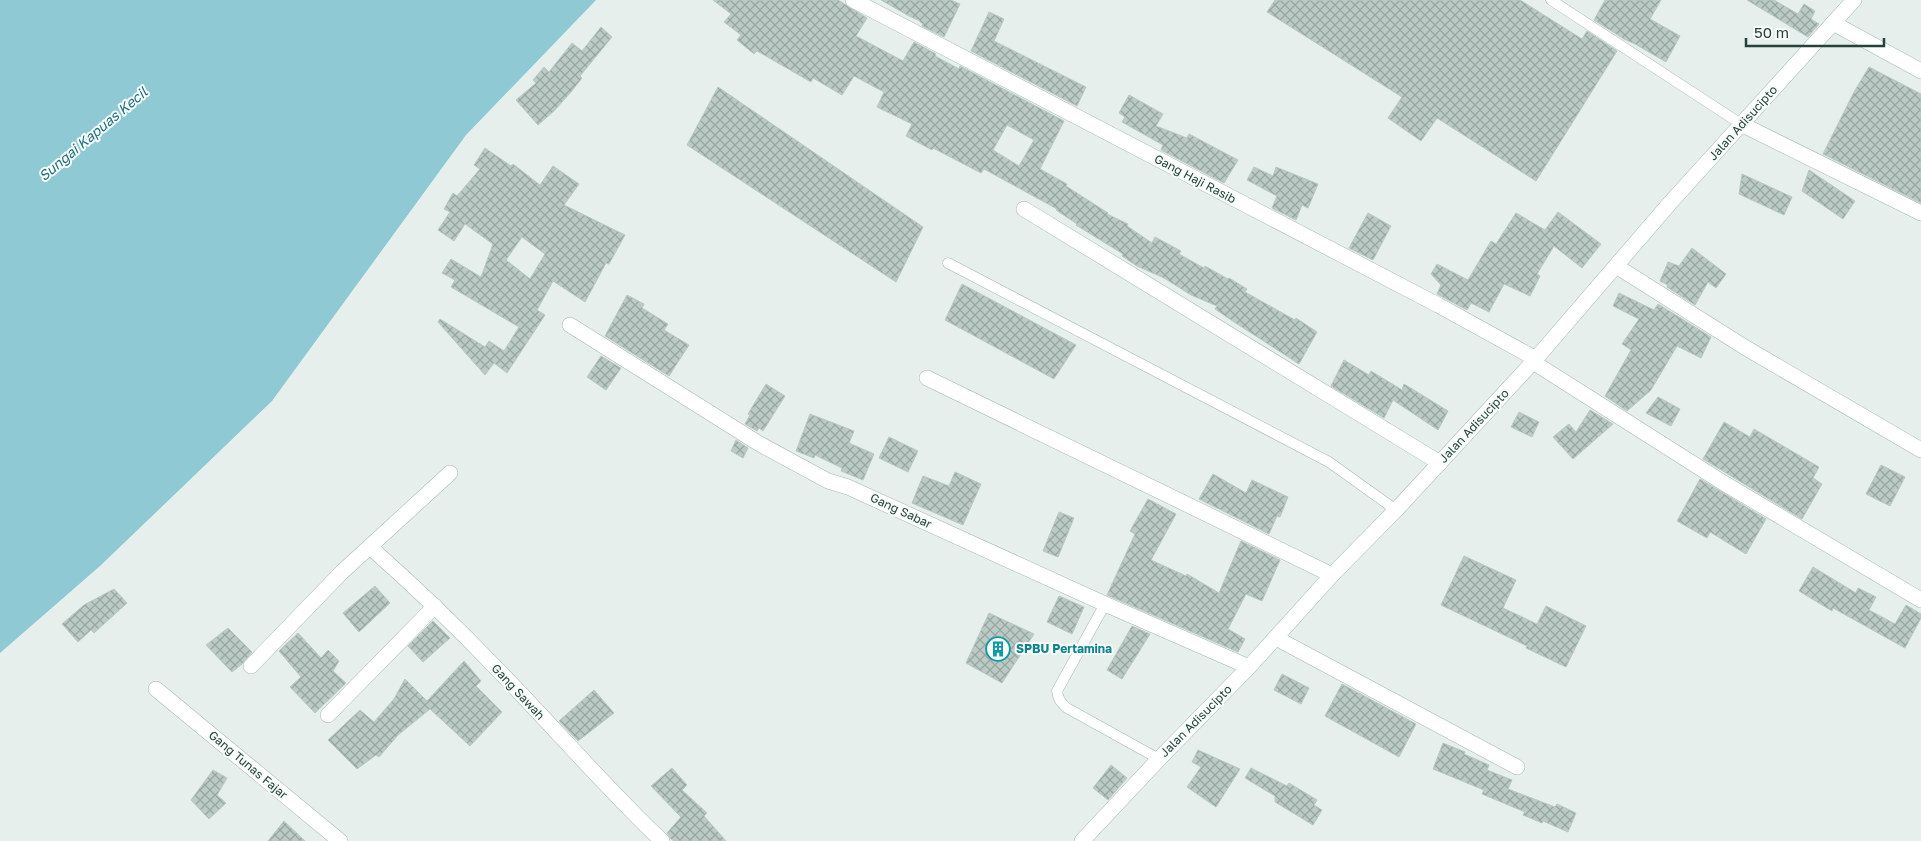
<svg xmlns="http://www.w3.org/2000/svg" width="1921" height="841" font-family="'Golos Text',sans-serif">
<style>
.water{fill:#8ec9d4}
.building{fill:url(#building-cross-hatch);stroke:#b8c9c2;fill-rule:evenodd}
.lines{fill:none;stroke-linecap:round;stroke-linejoin:round}
.service-casing{stroke:#a8b8b2;stroke-width:11}
.minor-casing{stroke:#a8b8b2;stroke-width:16}
.secondary-casing{stroke:#a4bbb3;stroke-width:16}
.service{stroke:#fff;stroke-width:10}
.minor{stroke:#fff;stroke-width:15}
.secondary{stroke:#fff;stroke-width:15}
.labels{text-anchor:middle;stroke-width:4;stroke-linejoin:round;paint-order:stroke}
.street-label{font-size:12px;fill:#24423a;stroke:#f7fbf9}
.culture-label{font-size:12px;font-weight:bold;fill:#0d838f;stroke:#f7fbf9;text-anchor:start}
.water-label{font-size:14px;font-style:italic;fill:#1c6f80;stroke:#f7fbf9}
</style>
<defs>
<pattern id="building-cross-hatch" width="8" height="8" patternUnits="userSpaceOnUse" patternTransform="scale(1.25)"><rect width="8" height="8" fill="#bbcac4"/><path d="M0 0l8 8M0 8l8-8" fill="none" stroke="#98a6a0"/></pattern>
</defs>
<rect width="100%" height="100%" fill="#e6efeb"/>
<!-- water -->
<path class="water" d="M0,0H596L466,135L272,401L100,566L0,653Z"/>
<!-- building -->
<path class="building" d="M713,0H838L867,18L856,36L903,61L914,42L936,54L935,56L959,69L960,66L1064,121L1040,169L1067,184L1066,186L1108,213L1107,214L1128,224L1127,226L1152,243L1155,237L1181,251L1179,254L1204,268L1205,266L1228,279L1229,278L1247,289L1245,292L1295,320L1296,318L1317,332L1299,364L1231,320L1215,309L1217,306L1191,295L1164,278L1137,266L1122,256L1123,254L1076,225L1077,224L1056,210L1057,209L984,169L981,173L933,148L932,150L906,136L912,124L877,107L884,92L854,76L842,95L813,78L811,82L757,51L754,54L737,40L741,35L724,22L731,14ZM1007,125L1034,140L1019,166L993,150Z
M881,0H951L960,4L944,37L922,26L923,24L920,22V21L909,16Z
M1275,0H1520L1582,39L1587,31L1617,51L1536,181L1437,118L1421,141L1388,118L1402,97L1267,12Z
M1605,0H1661L1650,19L1680,36L1666,62L1635,44L1624,39L1594,20Z
M1747,0H1774L1798,14L1804,4L1815,11L1811,19L1819,24L1808,37Z
M989,12L1004,19L994,41L1086,87L1077,106L971,51Z
M601,27L612,37L580,76L582,78L571,92L554,111L538,125L516,100L536,83L533,80L544,67L549,72L572,43L582,51Z
M1869,67L1921,94V203L1823,154L1854,92Z
M718,87L923,227L896,282L687,145Z
M1129,95L1163,114L1156,126L1187,138L1189,134L1238,160L1224,183L1161,150L1163,145L1122,122L1125,117L1119,113Z
M485,148L511,166L513,164L540,185L553,166L579,184L564,205L625,235L609,264L606,263L585,302L553,281L537,310L545,315L507,373L494,363L485,375L438,322L440,319L485,347L489,341L504,351L519,327L451,287L455,280L442,273L451,259L481,277L493,244L465,224L454,241L438,230L450,212L444,209L453,193L457,196L480,169L474,165ZM522,237L545,254L530,279L506,260Z
M1254,167L1273,176L1276,167L1318,184L1308,208L1302,205L1296,220L1272,208L1277,196L1247,180Z
M1809,170L1855,201L1843,219L1802,191Z
M1742,174L1792,197L1784,215L1739,194Z
M1558,212L1601,244L1582,268L1554,246L1537,274L1540,276L1530,296L1504,284L1489,312L1471,303L1467,310L1437,294L1441,285L1431,274L1437,264L1468,280L1491,241L1496,244L1516,213L1545,230Z
M1368,213L1391,226L1373,260L1349,248Z
M1692,248L1726,274L1716,288L1708,282L1695,305L1667,287L1668,285L1660,281L1668,262L1679,266Z
M962,284L1076,345L1054,379L945,320Z
M1619,293L1654,310L1658,304L1711,337L1701,358L1677,346L1651,390L1627,411L1605,396L1631,350L1622,344L1639,319L1613,306Z
M627,295L644,304L642,308L668,324L664,330L689,345L669,376L605,336Z
M601,356L621,368L606,390L587,377Z
M1344,360L1369,375L1371,371L1402,390L1404,384L1448,411L1438,430L1393,400L1384,418L1331,386Z
M766,384L785,396L763,431L759,428L757,431L745,424L750,415L748,414Z
M1658,397L1680,409L1671,426L1646,413Z
M1590,410L1613,424L1573,459L1553,437L1569,424L1576,432Z
M1519,412L1539,422L1532,437L1511,427Z
M810,414L854,431L849,443L874,454L863,480L841,471L842,468L815,455L814,458L796,451Z
M1724,422L1750,437L1754,429L1819,467L1813,478L1822,484L1802,519L1703,459Z
M889,437L918,451L908,472L879,458Z
M736,440L748,448L743,458L731,451Z
M1881,465L1905,477L1890,506L1866,494Z
M955,472L981,484L963,525L912,503L923,476L949,486Z
M1213,474L1246,493L1252,480L1288,497L1280,517L1277,516L1269,534L1199,499Z
M1700,479L1766,519L1746,554L1710,532L1707,538L1677,521Z
M1148,499L1176,514L1151,560L1186,576L1187,574L1219,593L1241,541L1280,560L1262,601L1246,594L1228,629L1245,639L1238,652L1107,595L1135,534L1130,531Z
M1059,512L1074,518L1058,557L1043,551Z
M1464,556L1516,580L1503,608L1537,624L1546,606L1586,626L1566,667L1526,648L1527,646L1441,605Z
M1813,567L1856,593L1858,588L1876,597L1869,610L1895,624L1906,605L1921,614V618L1905,648L1833,608L1832,611L1799,591Z
M375,586L390,603L359,632L343,613Z
M114,589L127,603L94,633L91,630L78,642L62,624L84,605Z
M1059,596L1084,607L1072,634L1047,622Z
M989,613L1034,634L1002,683L966,663Z
M433,621L450,638L423,662L408,646Z
M1132,626L1150,634L1122,679L1107,670Z
M228,628L252,652L242,664L232,672L206,645Z
M298,633L321,658L328,650L339,661L333,671L346,683L315,713L290,687L301,677L279,651Z
M464,661L481,681L476,686L502,712L470,746L430,709L398,735L379,757L376,755L357,769L328,740L360,710L374,722L394,699L405,679L427,701Z
M1282,674L1309,688L1301,704L1274,690Z
M1342,684L1416,724L1399,757L1325,716Z
M594,690L614,713L578,741L559,721Z
M1443,743L1465,752L1464,754L1489,765L1487,770L1512,780L1508,789L1555,807L1557,804L1576,813L1568,832L1543,821L1542,823L1523,815L1525,812L1482,794L1484,790L1433,769Z
M1198,750L1240,769L1216,807L1187,787L1201,767L1192,762Z
M1111,765L1127,778L1108,800L1093,788Z
M672,768L687,785L682,790L707,813L704,816L726,841H674L671,839L667,833L681,817L651,786Z
M1251,768L1287,786L1289,783L1317,800L1314,805L1322,810L1313,825L1275,802V796L1245,778Z
M213,770L227,778L217,795L226,803L209,819L191,800Z
M284,821L305,841H268Z"/>
<g class="lines">
<!-- service casing -->
<g class="service-casing">
<path id="service" d="M1551,0L1741,124
M948,263L1329,462L1396,510
M1105,604L1057,691C1058,699 1061,703 1067,708L1159,759"/>
</g>
<!-- minor casing -->
<g class="minor-casing">
<path id="minor" d="M853,0L1438,305L1536,359
M1833,23L1921,71
M1741,124L1921,213
M1024,209L1440,463
M1616,266L1746,348L1921,450
M570,325L758,443L828,481L848,487L1105,604L1249,667
M1533,362L1722,482L1921,600
M927,378L1332,575
M370,547C414,586 456,626 496,668C552,725 604,786 662,841
M1276,638L1517,767
M251,666L342,572L450,473
M156,689L340,841
M328,715L435,606"/>
</g>
<!-- secondary casing -->
<g class="secondary-casing">
<path id="secondary" d="M1082,841L1159,759L1249,667L1332,575L1396,510L1533,362L1670,203L1854,0"/>
</g>
<!-- service -->
<use href="#service" class="service"/>
<!-- minor -->
<use href="#minor" class="minor"/>
<!-- secondary -->
<use href="#secondary" class="secondary"/>
</g>
<!-- icons -->
<defs>
<g id="building-ring" transform="scale(1.25)"><circle r="9.5" fill="#f7fbf9" stroke="#0f9aa8" stroke-width="1.5"/><path d="M-4-6H4V6H1V3H-1V6H-4ZM-2.5-4.3h1.7v1.8h-1.7ZM.8-4.3h1.7v1.8H.8ZM-2.5-1h1.7V.8h-1.7ZM.8-1h1.7V.8H.8Z" fill="#0f9aa8"/></g>
</defs>
<g fill-rule="evenodd">
<use href="#building-ring" x="998" y="649"/>
</g>
<g class="labels">
<!-- street labels -->
<g class="street-label">
<text transform="translate(1743 123) rotate(-48)" y="4">Jalan Adisucipto</text>
<text transform="translate(1195 179) rotate(28)" y="4">Gang Haji Rasib</text>
<text transform="translate(1474 426) rotate(-47)" y="4">Jalan Adisucipto</text>
<text transform="translate(901 511) rotate(25)" y="4">Gang Sabar</text>
<text transform="translate(518 692) rotate(47)" y="4">Gang Sawah</text>
<text transform="translate(1196 721) rotate(-45)" y="4">Jalan Adisucipto</text>
<text transform="translate(248 765) rotate(40)" y="4">Gang Tunas Fajar</text>
</g>
<!-- culture labels -->
<g class="culture-label">
<text x="1016" y="653">SPBU Pertamina</text>
</g>
<!-- water labels -->
<g class="water-label">
<text transform="translate(93 134) rotate(-40)" y="5">Sungai Kapuas Kecil</text>
</g>
</g>
<!-- scale -->
<path d="M1746 38v8h138v-8" fill="none" stroke="#24423a" stroke-width="2.5"/>
<text x="1754" y="38" font-size="15" fill="#24423a" stroke="#f7fbf9" stroke-width="4" paint-order="stroke">50 m</text>
</svg>
